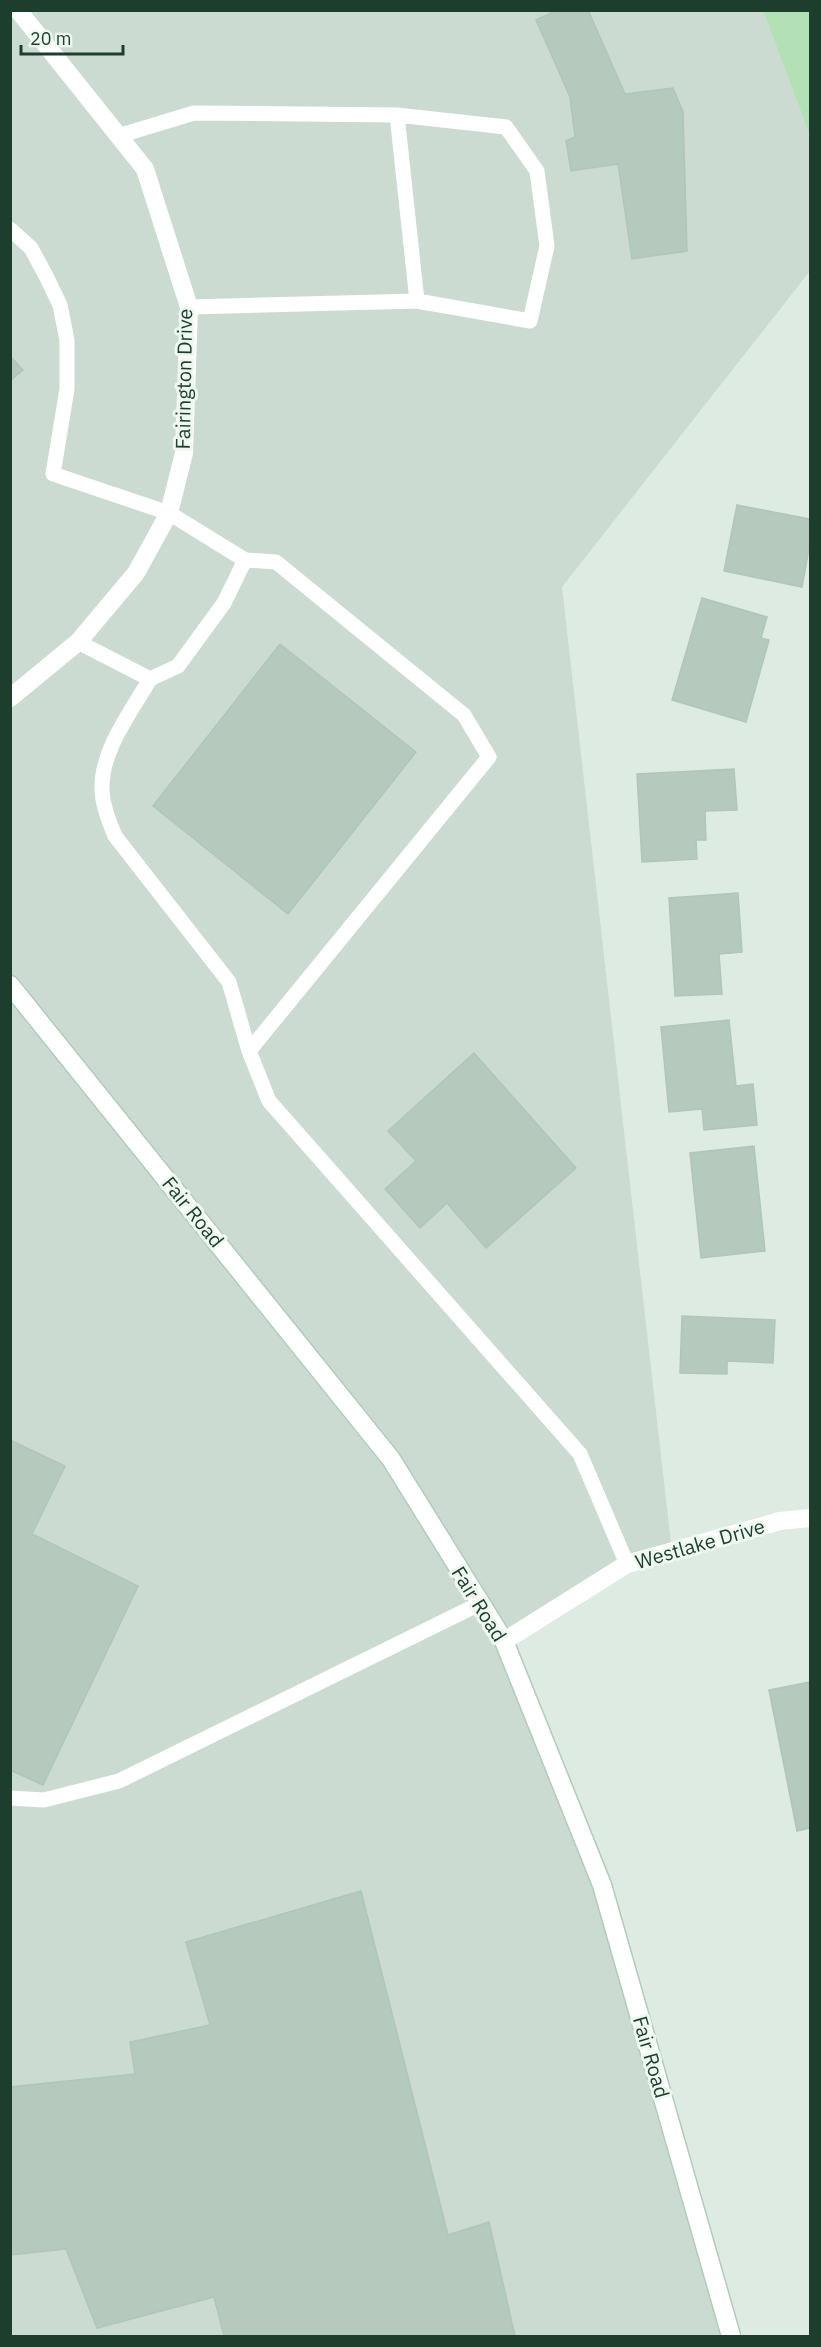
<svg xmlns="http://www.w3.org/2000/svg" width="821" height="2347" font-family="'IBM Plex Sans',sans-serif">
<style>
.built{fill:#ccdbd1}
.green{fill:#b4e0b6}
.building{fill:#b6c9bd;stroke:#afc6b8;stroke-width:1.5}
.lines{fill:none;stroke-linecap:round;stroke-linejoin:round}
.secondary-casing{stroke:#b0ccbc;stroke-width:21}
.lane{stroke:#fff;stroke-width:15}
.street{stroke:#fff;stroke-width:18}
.secondary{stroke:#fff;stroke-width:18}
.labels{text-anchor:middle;stroke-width:6;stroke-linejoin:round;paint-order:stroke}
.street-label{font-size:20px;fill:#1d3d2d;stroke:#eef8f1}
</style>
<rect width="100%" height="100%" fill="#deebe2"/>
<!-- built -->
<path class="built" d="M11,11H763L810,136V271L562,587L672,1552L627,1564L504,1642L602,1885L731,2336H11Z"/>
<!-- green -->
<path class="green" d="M763,11H810V136Z"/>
<!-- building -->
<path class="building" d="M558,10H588L625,94L673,88L683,112L687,251L632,259L618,164L571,171L566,141L575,137L570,97L536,20Z
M10,356L23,370L10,381Z
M737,505L810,519V543L802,587L724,571Z
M702,598L767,617L761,638L769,640L746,722L672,700Z
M280,644L416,752L288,914L153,806Z
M734,769L737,810L705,811L706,840H696L697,859L642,862L637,774Z
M738,893L742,952L719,954L722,994L675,996L669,898Z
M729,1020L736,1086L753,1084L757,1125L704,1130L702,1109L669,1112L661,1027Z
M474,1053L576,1168L486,1248L447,1203L420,1228L385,1189L416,1161L388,1131Z
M754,1146L765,1251L701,1258L690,1153Z
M682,1316L775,1320L773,1363L727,1361V1374L680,1373Z
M10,1440L65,1466L32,1534L138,1586L43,1785L10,1770Z
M810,1682V1828L797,1831L769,1690Z
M361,1891L448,2235L489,2222L515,2336H224L214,2297L97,2328L66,2249L10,2255V2087L135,2074L130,2042L210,2025L186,1942Z"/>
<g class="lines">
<!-- secondary casing -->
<g class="secondary-casing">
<path id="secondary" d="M10,985L391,1459L504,1641L602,1885L731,2336"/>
</g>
<!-- lane -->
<path class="lane" d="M397,115L506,127L537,171L547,246L530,321L417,301
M118,136L194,113L397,115L417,301L189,307
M10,229L31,248L46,276L60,305L67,340V389L53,474L169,513L245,560L224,603L178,666L150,679L78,642
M245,560L276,562L464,715L489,757L249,1051
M150,679C131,712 100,751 102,791C103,807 109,821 115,836L229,982L249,1051L269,1101L580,1454L627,1564
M10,1798L44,1800L119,1781L479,1604"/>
<!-- street -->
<path class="street" d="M10,698L78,642L136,573L169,513L184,453L189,307L145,169L18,10
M504,1641L627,1564L780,1521L810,1518"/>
<!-- secondary -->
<use href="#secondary" class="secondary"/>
</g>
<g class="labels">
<!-- street labels -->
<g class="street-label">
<text transform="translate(184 379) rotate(-89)" y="7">Fairington Drive</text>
<text transform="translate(193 1212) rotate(51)" y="7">Fair Road</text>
<text transform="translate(700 1544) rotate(-16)" y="7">Westlake Drive</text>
<text transform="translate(479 1604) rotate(58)" y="7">Fair Road</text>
<text transform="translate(651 2057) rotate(74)" y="7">Fair Road</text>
</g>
</g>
<!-- border -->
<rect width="821" height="2347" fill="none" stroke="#1d3d2d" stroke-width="24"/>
<!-- scale -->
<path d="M21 45v9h102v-9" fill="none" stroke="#1d3d2d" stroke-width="3"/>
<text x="30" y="45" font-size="18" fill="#1d3d2d" stroke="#eef8f1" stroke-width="4.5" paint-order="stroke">20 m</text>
</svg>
